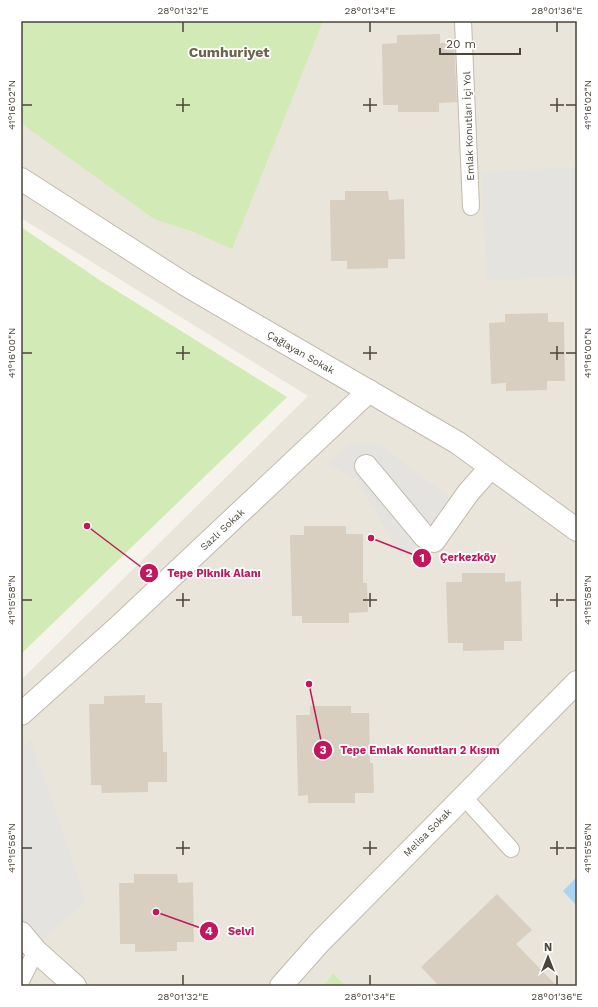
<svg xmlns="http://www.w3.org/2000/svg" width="598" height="1007" font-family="'Work Sans',sans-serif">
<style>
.residential{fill:#eae5da}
.green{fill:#d2eab5}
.parking{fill:#e5e3e0}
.water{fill:#a9d4f2}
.building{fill:#d8cfc1}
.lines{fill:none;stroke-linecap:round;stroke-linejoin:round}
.service-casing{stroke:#c2bbae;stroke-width:18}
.minor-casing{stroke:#c2bbae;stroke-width:24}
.tertiary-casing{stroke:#c2bbae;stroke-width:24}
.service{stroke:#fff;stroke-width:16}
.minor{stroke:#fff;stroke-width:22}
.tertiary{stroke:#fff;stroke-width:22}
.ticks{fill:none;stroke:#4b4439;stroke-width:1.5}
.labels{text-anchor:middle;stroke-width:3.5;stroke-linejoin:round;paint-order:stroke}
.street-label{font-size:10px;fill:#4b4439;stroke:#fff}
.district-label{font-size:14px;font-weight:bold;fill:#6e6250;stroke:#fff}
.leader{fill:none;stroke:#c2185b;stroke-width:1.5}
.callout-dot{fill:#c2185b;stroke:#fff;stroke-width:1.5}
.mark-label{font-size:12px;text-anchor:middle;font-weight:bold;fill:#fff}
.callout-label{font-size:11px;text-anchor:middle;font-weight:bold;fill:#c2185b;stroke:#fff;stroke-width:3.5;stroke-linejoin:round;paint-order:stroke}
.neatline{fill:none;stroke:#4b4439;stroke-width:1.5}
.ticks-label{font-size:10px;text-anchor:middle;fill:#4b4439}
</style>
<rect width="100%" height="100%" fill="#f6f3ec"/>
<!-- residential -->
<path class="residential" d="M21,21H577V986H346L333,973L323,986H21L34,943L21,924V680L308,396L21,218Z"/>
<!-- green -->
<path class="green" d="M21,21H323L232,249L194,232L154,219L21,123Z
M21,227L101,281L287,397L21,654Z
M333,973L346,986H323Z"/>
<!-- parking -->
<path class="parking" d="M577,167V276L487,281L481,172Z
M353,443L380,444L449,497L425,537L412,551L401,556L357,480L327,464L344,447Z
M31,739L86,902L36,945L21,924V748Z"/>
<!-- water -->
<path class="water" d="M577,877V906L563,891Z"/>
<!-- building -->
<path class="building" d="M440,34V43H454L457,102L439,103V112H398V105H383L382,44L397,43V35Z
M345,191H388L389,200L404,199L405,259H388V268L347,269V261H331L330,200H345Z
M548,313V322H564L565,381H547V390L506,391V383L491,384L489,323L505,322V314Z
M304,526H346V534H363V583H367L368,612L349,613V623H302V616H292L290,535H304Z
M462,573H505V582L521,581L522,641H504V650L463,651V643H448L446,582H462Z
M145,695V703H162L163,752H167V782H148V792L102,793L101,785H91L89,704H104V696Z
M310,706H351V713H369L370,763H373L374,793H355V803H308V795L298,796L296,715H310Z
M134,874H177L178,883L193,882L194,942H177V951L135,952V944H120L119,883H134Z
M497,894L532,930L516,944L557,986H439L421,967Z"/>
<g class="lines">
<!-- service casing -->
<g class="service-casing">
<path id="service" d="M463,21L471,207
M463,796L511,849
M21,981L36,951"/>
</g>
<!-- minor casing -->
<g class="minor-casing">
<path id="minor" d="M366,466L425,537L434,541L468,493L491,467
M21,714L117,628L369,391
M21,933L36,951L75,986
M281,986L319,943L577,682"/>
</g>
<!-- tertiary casing -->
<g class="tertiary-casing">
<path id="tertiary" d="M21,179L186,285L458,443L577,530"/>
</g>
<!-- service -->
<use href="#service" class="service"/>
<!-- minor -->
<use href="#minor" class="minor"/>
<!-- tertiary -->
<use href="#tertiary" class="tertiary"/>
</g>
<!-- ticks -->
<path class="ticks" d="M183,22V32M370,22V32M557,22V32M183,98V112M370,98V112M557,98V112M22,105H32M176,105H190M363,105H377M550,105H564M566,105H576M183,346V360M370,346V360M557,346V360M22,353H32M176,353H190M363,353H377M550,353H564M566,353H576M183,593V607M370,593V607M557,593V607M22,600H32M176,600H190M363,600H377M550,600H564M566,600H576M183,841V855M370,841V855M557,841V855M22,848H32M176,848H190M363,848H377M550,848H564M566,848H576M183,975V985M370,975V985M557,975V985"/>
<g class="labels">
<!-- street labels -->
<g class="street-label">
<text transform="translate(468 126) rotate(-92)" y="4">Emlak Konutları İçi Yol</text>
<text transform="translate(301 352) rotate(30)" y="4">Çağlayan Sokak</text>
<text transform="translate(222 529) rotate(-43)" y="4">Sazlı Sokak</text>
<text transform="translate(427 832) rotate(-45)" y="4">Melisa Sokak</text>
</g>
<!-- district labels -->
<g class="district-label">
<text x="229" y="57">Cumhuriyet</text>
</g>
</g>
<!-- callouts -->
<path class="leader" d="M371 538L422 558M87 526L149 573M309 684L323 750M156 912L209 931"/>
<g class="callout-dot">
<circle cx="371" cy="538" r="4"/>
<circle cx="87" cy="526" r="4"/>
<circle cx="309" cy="684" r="4"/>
<circle cx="156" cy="912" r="4"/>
<circle cx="422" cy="558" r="10"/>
<circle cx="149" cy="573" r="10"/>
<circle cx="323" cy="750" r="10"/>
<circle cx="209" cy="931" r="10"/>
</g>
<g class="mark-label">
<text x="422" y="562">1</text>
<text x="149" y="577">2</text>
<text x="323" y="754">3</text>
<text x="209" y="935">4</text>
</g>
<g class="callout-label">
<text x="468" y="561">Çerkezköy</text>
<text x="214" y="577">Tepe Piknik Alanı</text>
<text x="420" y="754">Tepe Emlak Konutları 2 Kısım</text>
<text x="241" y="935">Selvi</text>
</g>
<!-- border -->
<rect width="598" height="1007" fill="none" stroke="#ffffff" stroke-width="44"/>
<!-- north arrow -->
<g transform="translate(548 957)" stroke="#ffffff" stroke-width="3" paint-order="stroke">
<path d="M0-3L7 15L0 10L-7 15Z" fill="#4b4439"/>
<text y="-6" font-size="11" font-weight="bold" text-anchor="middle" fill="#4b4439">N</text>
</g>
<!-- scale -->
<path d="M440 48v6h80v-6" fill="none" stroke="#4b4439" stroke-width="2"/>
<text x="446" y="48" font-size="12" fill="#4b4439" stroke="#ffffff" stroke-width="3" paint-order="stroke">20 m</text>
<rect x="22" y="22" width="554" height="963" class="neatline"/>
<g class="ticks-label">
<text x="183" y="14">28°01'32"E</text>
<text x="370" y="14">28°01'34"E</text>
<text x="557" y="14">28°01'36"E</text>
<text transform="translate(11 105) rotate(-90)" y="4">41°16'02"N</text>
<text transform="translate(587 105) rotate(-90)" y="4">41°16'02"N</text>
<text transform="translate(11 353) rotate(-90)" y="4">41°16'00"N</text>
<text transform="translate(587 353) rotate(-90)" y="4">41°16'00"N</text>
<text transform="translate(11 600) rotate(-90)" y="4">41°15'58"N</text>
<text transform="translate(587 600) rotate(-90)" y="4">41°15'58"N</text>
<text transform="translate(11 848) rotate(-90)" y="4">41°15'56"N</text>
<text transform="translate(587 848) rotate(-90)" y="4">41°15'56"N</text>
<text x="183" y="1000">28°01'32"E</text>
<text x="370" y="1000">28°01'34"E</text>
<text x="557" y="1000">28°01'36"E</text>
</g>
</svg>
